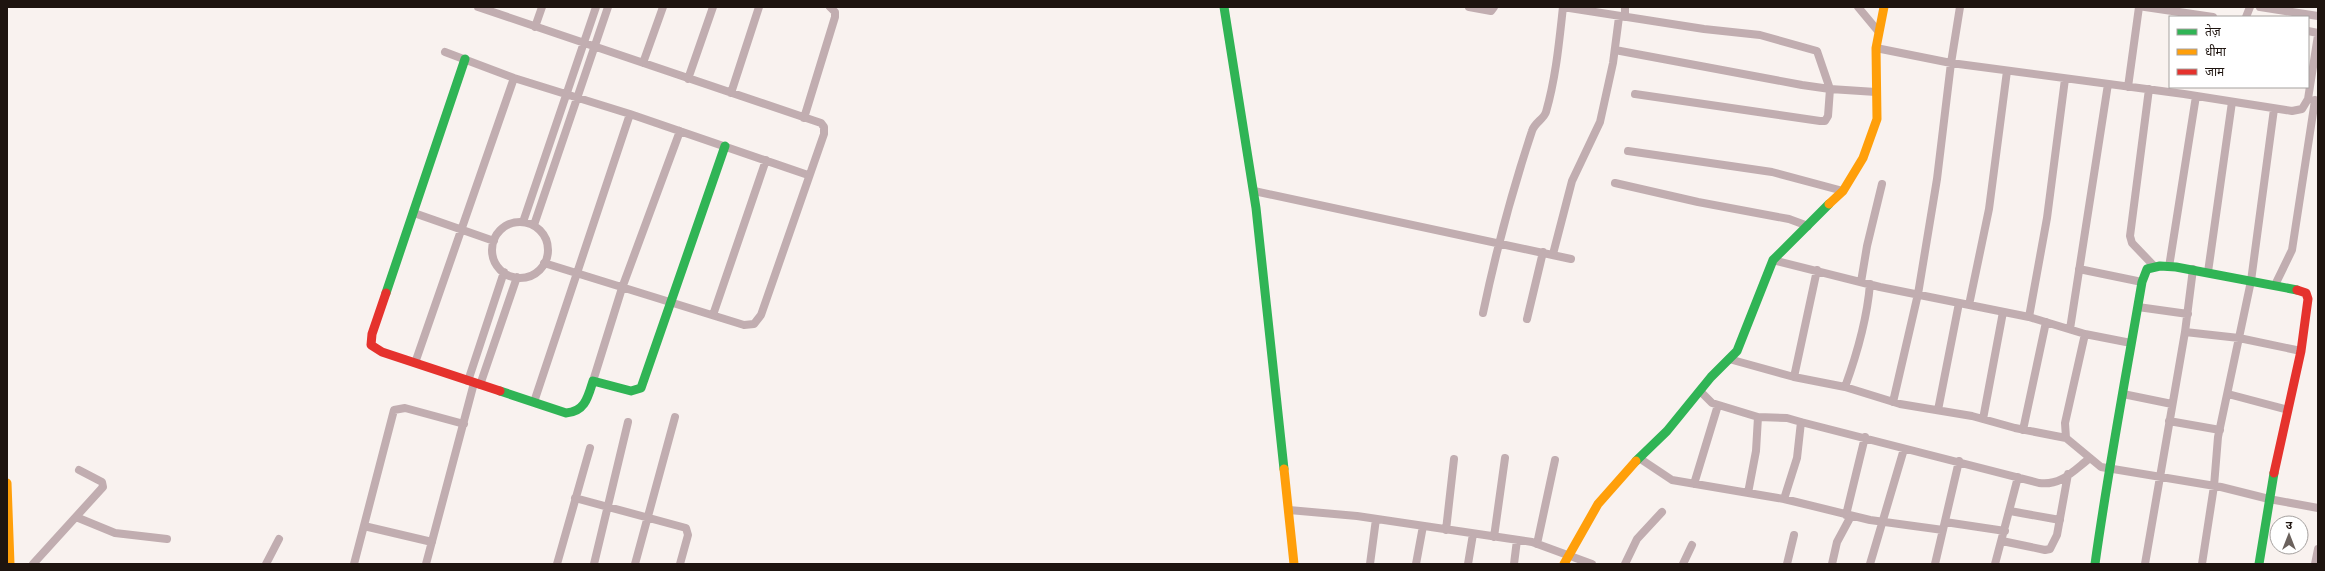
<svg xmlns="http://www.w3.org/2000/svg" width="2325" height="571" font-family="Helvetica,'Noto Sans Devanagari',sans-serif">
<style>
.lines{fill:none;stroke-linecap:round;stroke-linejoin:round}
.street{stroke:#c1adb0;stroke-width:8}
.fast{stroke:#30b455;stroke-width:9}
.slow{stroke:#ff9f0a;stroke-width:9}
.jam{stroke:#e5322d;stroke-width:9}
</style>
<rect width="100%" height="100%" fill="#f9f2ef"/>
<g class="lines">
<!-- street -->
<path class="street" d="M478,7L821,123L824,127V134L761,315L754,324L744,325L544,263
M1469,7L1491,11L1494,7
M1563,7L1704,29L1760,35L1817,51L1830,89L1876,92
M1858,7L1878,31
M2145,7L2213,17
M2260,7L2318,16
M1625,17V7
M2246,17L2250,7
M535,27L542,7
M2308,31L2318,33
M1876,48L1951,63L2184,94L2292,111L2302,109L2308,99L2318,35
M1615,50L1802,85L1830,89L1828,116L1825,121H1820L1635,94
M445,52L514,78L630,114L808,175
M643,63L663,7
M688,79L713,7
M2128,87L2139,7
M2149,89L2130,236L2132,243L2154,266
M731,93L759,7
M804,118L835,17V12L830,7
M1628,151L1772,172L1843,191
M1615,183L1698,202L1789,219L1808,226
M1254,191L1571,259
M414,213L494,241
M523,222L596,7
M492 250a28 28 0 1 1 56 0a28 28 0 1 1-56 0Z
M534,225L608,7
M1553,254L1572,181L1600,122L1613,63L1619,17
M1773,260L1880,287L2029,317L2085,334L2131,343
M2169,267L2196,96
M2079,269L2142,282
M2208,272L2232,102
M1861,282L1867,246L1882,184
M2275,285L2292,250L2315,100
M1969,305L1989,209L2007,71
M2138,307L2188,314
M1483,313C1496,251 1512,191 1532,131C1534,123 1544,119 1546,112C1556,77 1559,43 1563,7
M713,315L766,160
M2029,317L2047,218L2065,79
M1527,319L1543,252
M2070,329L2108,84
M2185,332L2239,338L2301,351
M1729,359L1794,377L1845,387L1900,404L1972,416L2015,428L2066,438L2101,467L2221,487L2269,499L2318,508
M415,363L514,78
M1794,377L1817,270
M468,381L504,272
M593,381L622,288L680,131
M480,385L517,277
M1845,387C1857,354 1867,320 1870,284
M1700,391L1712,403L1758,417
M2123,394L2172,404
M2228,394L2288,410
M534,402L630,114
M1893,402L1918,294L1937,179L1951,63L1960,7
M1938,410L1959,303
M1983,419L2003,312
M2169,421L2220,430
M2023,430L2046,322
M2066,438L2065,423L2085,334
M1639,458L1672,480L1784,499L1870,520L1943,530
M1694,484L1718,405
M1748,493L1756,451L1758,417L1787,418L1801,422L2039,483C2061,486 2073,471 2090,458
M575,498L686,528L688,535L680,564
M1784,499L1797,458L1801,422
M1289,510L1357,516L1532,542L1592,564
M2010,511L2060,520
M1846,515L1865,437
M76,517L115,533L167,539
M1945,522L2005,531
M364,526L432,542
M1446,530L1454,459
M1494,537L1505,458
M2002,541L2045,550L2050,549L2057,535L2068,474
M1537,544L1555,460
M33,564L103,487L102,482L79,470
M266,564L279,539
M354,564L394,410L405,408L464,424
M426,564L474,383
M557,564L590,448
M594,564L628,422
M635,564L675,417
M1370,564L1376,519
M1416,564L1423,526
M1468,564L1473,534
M1514,564L1517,540
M1625,564L1637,539L1662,512
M1683,564L1692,545
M1787,564L1794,535
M1832,564L1837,542L1851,516
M1870,564L1904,449
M1935,564L1959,461
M1995,564L2018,477
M2145,564L2185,332L2193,269
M2202,564L2214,486L2218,437L2251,281L2274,109
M2315,564L2318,549"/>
<!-- fast -->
<path class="fast" d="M1224,7L1256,208L1284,469
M386,293L465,59
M500,391L566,413C585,412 588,397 593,381L631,391L641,388L725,146
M1636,461L1667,431L1711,377L1737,351L1773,260L1829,204
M2095,564C2108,470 2126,376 2142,282L2147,269L2160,266L2176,267L2297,290
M2259,564L2274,473"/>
<!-- slow -->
<path class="slow" d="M1829,204L1843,191L1863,158L1877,119L1876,48L1884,7
M1284,469L1294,564
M7,483L10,564
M1564,564L1598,504L1636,461"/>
<!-- jam -->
<path class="jam" d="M386,293L372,334L371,345L382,352L500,391
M2274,473L2301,351L2308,299L2306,293L2297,290"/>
</g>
<!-- border -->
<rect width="2325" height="571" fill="none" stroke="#1e140f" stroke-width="16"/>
<!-- legend -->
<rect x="2169" y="16" width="140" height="72" fill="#ffffff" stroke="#a5a19f"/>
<rect x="2177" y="29" width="20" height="6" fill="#30b455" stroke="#a5a19f"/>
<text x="2205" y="36" font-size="12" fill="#1e140f">तेज़</text>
<rect x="2177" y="49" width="20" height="6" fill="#ff9f0a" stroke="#a5a19f"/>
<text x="2205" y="56" font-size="12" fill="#1e140f">धीमा</text>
<rect x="2177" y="69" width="20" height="6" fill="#e5322d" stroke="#a5a19f"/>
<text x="2205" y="76" font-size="12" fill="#1e140f">जाम</text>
<!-- north arrow -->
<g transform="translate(2289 535)"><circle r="19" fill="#ffffff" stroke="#a5a19f"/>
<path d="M0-3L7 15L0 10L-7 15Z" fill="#6b625d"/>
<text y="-6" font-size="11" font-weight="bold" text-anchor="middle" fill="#1e140f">उ</text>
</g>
</svg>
